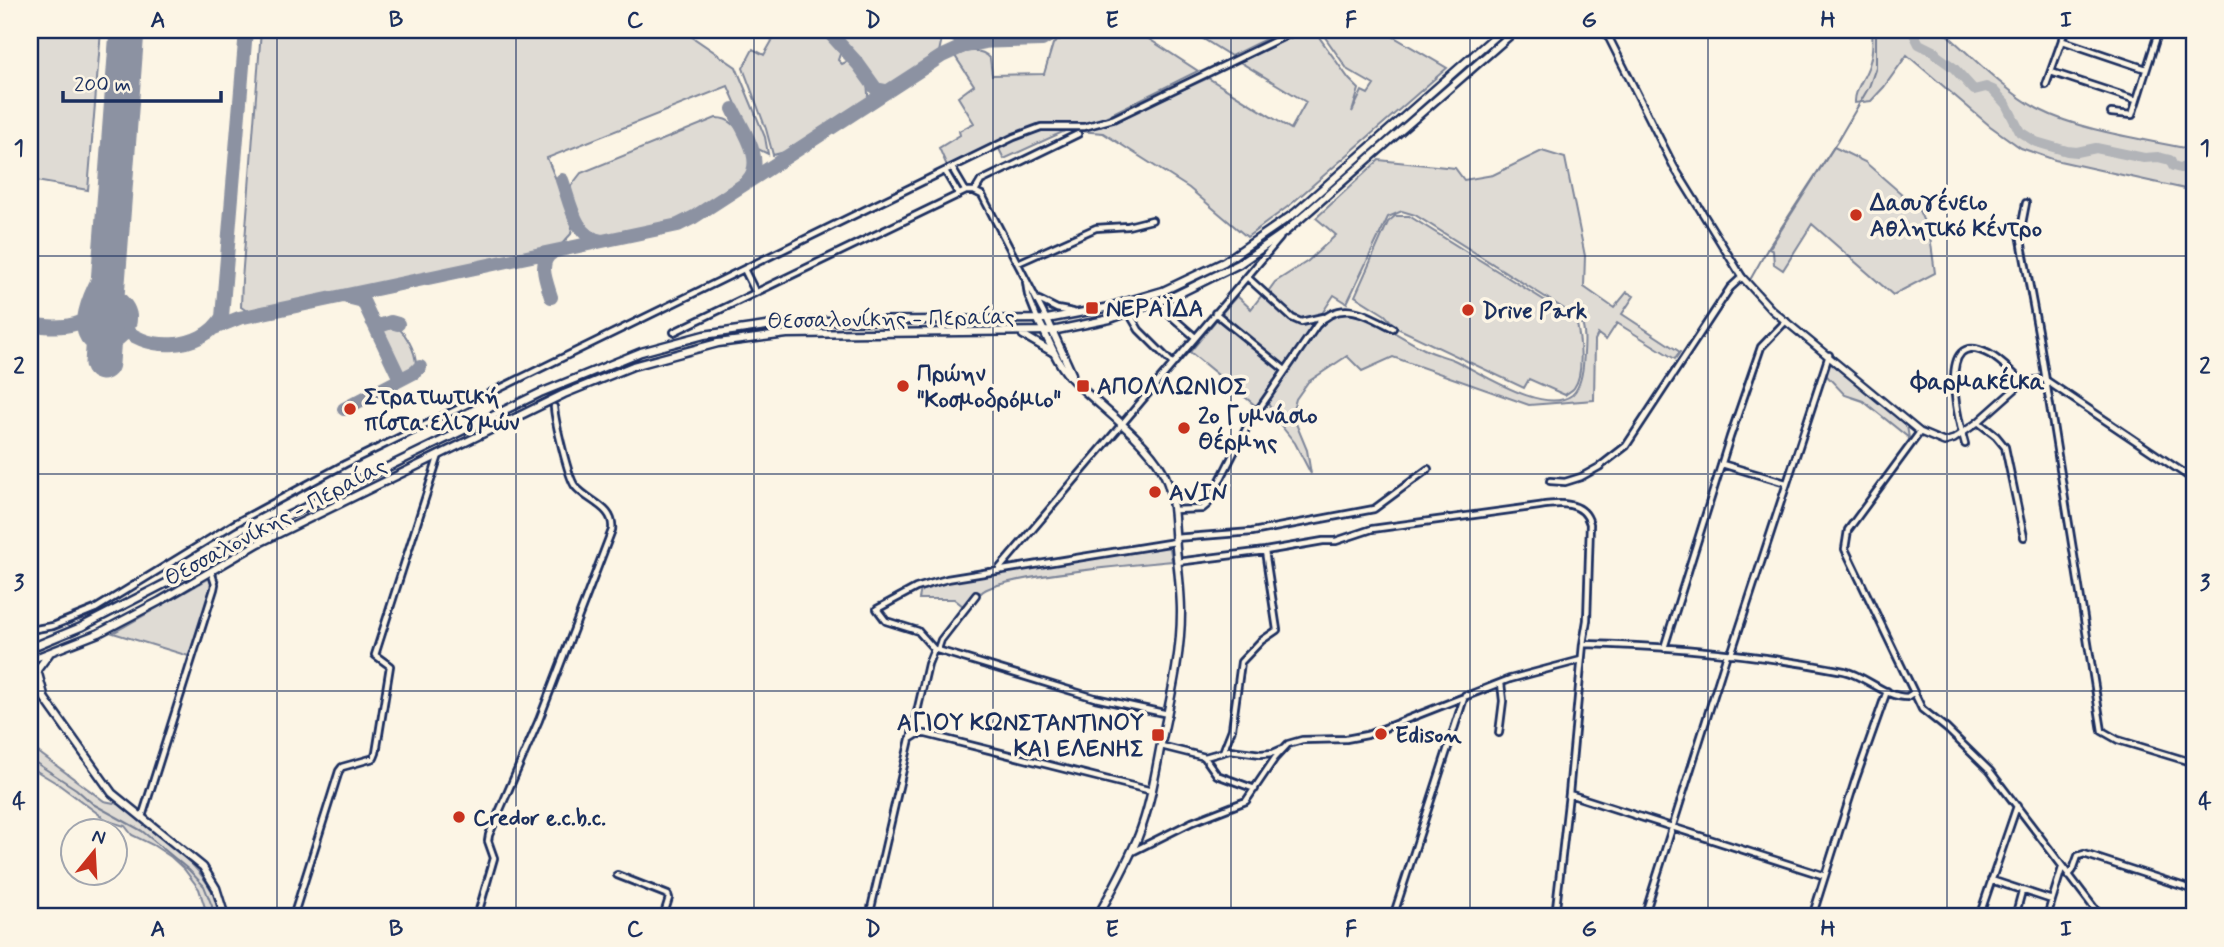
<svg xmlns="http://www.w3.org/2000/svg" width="2224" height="947" font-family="Mynerve,sans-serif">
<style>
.green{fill:#dfdbd4;stroke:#7d8599;stroke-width:2}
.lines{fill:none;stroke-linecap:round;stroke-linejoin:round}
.stream{stroke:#767f94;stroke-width:2}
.river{stroke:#b2b4b8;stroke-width:10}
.taxiway{stroke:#8c92a2;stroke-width:14}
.runway{stroke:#8c92a2;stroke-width:35}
.minor-casing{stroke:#1b2f5e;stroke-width:10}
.tertiary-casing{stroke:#1b2f5e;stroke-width:10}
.secondary-casing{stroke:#1b2f5e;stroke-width:11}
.primary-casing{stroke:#1b2f5e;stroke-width:11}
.minor{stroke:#fcf5e5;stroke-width:4.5}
.tertiary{stroke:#fcf5e5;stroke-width:5}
.secondary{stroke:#fcf5e5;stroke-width:6}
.primary{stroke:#fcf5e5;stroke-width:6}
.grid{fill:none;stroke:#1b2f5e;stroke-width:2;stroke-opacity:0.55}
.poi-dot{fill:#c8321e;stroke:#fcf5e5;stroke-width:2.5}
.labels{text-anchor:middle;stroke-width:7;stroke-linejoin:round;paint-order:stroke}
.poi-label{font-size:23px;font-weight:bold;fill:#1b2f5e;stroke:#fcf5e5;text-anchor:start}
.street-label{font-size:23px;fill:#1b2f5e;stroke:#fcf5e5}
.neighbourhood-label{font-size:24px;font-weight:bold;fill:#1b2f5e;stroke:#fcf5e5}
.neatline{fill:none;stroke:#1b2f5e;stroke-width:2.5}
.grid-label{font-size:23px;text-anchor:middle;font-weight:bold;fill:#1b2f5e}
</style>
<rect width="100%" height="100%" fill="#fcf5e5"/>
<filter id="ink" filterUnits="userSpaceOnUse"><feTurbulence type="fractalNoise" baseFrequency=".0143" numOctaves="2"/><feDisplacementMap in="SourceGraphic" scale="14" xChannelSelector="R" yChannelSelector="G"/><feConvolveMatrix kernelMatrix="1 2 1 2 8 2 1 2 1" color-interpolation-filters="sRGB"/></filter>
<g filter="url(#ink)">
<!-- green -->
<path class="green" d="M30,30H101L88,190L30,180Z
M261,30H682L736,67L765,137L768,154L756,148L753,143L728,86L547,158L573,220L571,234L560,246L247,311L241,307L242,280Z
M776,30H821L841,51L838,60L842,64L848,61C861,67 869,83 868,98L785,152L773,155L766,129L743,68L753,49L764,55L776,34Z
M831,30H923L939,40L941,43L939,52L882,89L877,86Z
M1075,30H1135L1198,71L1097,121L1080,125H1040L1014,134L947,166L939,148L960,135L959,131L974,123L958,97L974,85L955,56C966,50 981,48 990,58L992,75L1044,74L1053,44Z
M1189,30H1284L1231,56Z
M1306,30H1314L1349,79L1359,89L1352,112L1362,91L1368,94L1374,85L1348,70L1320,30H1382L1447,68L1290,205L1247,237L1189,188L1103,133L1067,130L1004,159L998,147L1036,130L1101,127L1208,78L1291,129L1306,102L1240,62Z
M1872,30H1942C1969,54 2006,92 2038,109C2083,132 2144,139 2194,150V191L2055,160L2021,148L1990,126L1907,55L1884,87L1871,101L1855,103C1854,90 1865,78 1869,65C1873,53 1873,42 1872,30Z
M716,118C731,118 737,127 743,140C746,148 752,158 750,166C747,183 688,217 672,222C651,229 628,232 607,236C585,236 575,212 571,193V186L581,173Z
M1834,147L1865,162L1918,208L1930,236L1935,273L1893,295L1812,224L1783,270L1774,264L1773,251L1769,249Z
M1542,151L1565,158L1585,256L1584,287L1614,308L1627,292L1634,296L1622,314L1680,352L1675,359L1617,323L1606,340L1598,334L1595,340L1594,400L1529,405L1393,357L1362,371L1347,356L1308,382L1296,399L1292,414L1307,450L1311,474L1295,443L1279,423L1266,400C1280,380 1315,320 1336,315C1363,308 1400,338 1424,349C1434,354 1444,356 1454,360C1480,372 1544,416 1572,395C1580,388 1582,375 1583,366C1584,351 1587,331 1580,319L1415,215L1402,211L1388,217L1347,303L1334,295L1321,315C1292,325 1287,312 1267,293L1275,282L1308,261L1336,235L1316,218L1379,160L1455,168L1464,180L1493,175Z
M1395,216H1409L1576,320C1580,336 1585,373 1574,388C1572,391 1568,392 1565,395L1529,379L1524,388L1397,328L1385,315L1355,296L1388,222Z
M1262,295C1280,310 1292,330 1317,320L1283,369L1220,315L1237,296L1251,309Z
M1217,319L1283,373L1256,406L1190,352Z
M390,325C405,327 416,352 416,366L411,372C406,373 404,374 400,371C393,366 382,337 384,329Z
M1830,362L1903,422L1907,426L1909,438L1863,401L1845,395L1826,375Z
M1163,546L1170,548L1172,561C1142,564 995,576 981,593L975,591L963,606L954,599H919L921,589L951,581Z
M217,574L192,657L113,633Z
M30,746L104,801L119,804C157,837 210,864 222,917H208L199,889L184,869L171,857L153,845L132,835L125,826L108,821L58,784L30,767Z"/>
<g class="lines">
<!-- stream -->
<path class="stream" d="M1750,280L1768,248L1837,142L1869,87L1876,67V30
M30,759L76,789L93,804L142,831L189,870L204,886L212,906V917"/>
<!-- river -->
<path class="river" d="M1912,30L1919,44L1935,52L1936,55L1954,68L1974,90L1986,87L1993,90L2006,104L2020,132L2036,142L2067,151L2077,152L2096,148L2144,158L2158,157L2170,160L2173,166L2180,168L2190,167L2194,171"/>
<!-- taxiway -->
<path class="taxiway" d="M827,30L858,64L876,89L886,91
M944,30L962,39L974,42L1042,40L1059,30
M733,109C742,129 766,161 748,180
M562,180C570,202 575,238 602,241
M108,280C109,295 109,309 118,322C142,354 203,351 222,317L246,30
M109,285C114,298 128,301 130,316C132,340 94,357 85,334C78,313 100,275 110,257
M347,297L363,301L400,379
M551,297C547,283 537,262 552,253
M372,321L379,326L391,322L398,324
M30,324C62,330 93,328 107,293
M214,328L239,318L678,225L694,217L942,56L964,46L985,42
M344,409L415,372L420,367"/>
<!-- runway -->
<path class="runway" d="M102,363L127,30"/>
<!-- minor casing -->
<g class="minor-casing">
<path id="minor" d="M2065,30L2062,39L2063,41L2146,69
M2051,72L2136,100
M2046,85L2062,40
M2111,113L2132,115L2159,30
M952,168L965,190
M945,171L958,193
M975,191L981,181L1078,134
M2026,203L2020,234L2039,337L2102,731L2118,740L2194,763
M1018,263L1096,228L1128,226L1152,220
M744,269L755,291
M1247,277L1292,318L1301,322L1323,317
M1026,282L1028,295L1038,320
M1039,300L1057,309L1073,312
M1156,303L1195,337
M1129,313L1139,330L1173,364
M1215,313L1285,370
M674,332L966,191H974L982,195L1046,318
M1978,422L1996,436L2005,447L2024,537
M1920,432L1848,530L1845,549L1922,709L1947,729L1990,771L2101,917
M1965,444C1959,423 1934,325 1989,354C2001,360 2012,373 2023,382
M1722,464L1786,483
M1550,481L1565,482L1581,477L1599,467L1626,446L1730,288L1742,277
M1173,510L1202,509L1208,504L1248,425L1317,325C1342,298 1365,314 1393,328
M1175,538L1252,532L1374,509L1428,469
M1177,562L1265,551L1323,541H1336L1372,529L1539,506C1558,503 1584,500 1590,524L1587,620L1583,644L1569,794L1555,917
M999,569L1280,238
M30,630L53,626L95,609L234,524L345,464L1014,137L1041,127H1084L1113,119L1297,30
M1583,644C1670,646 1758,654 1844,671C1866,676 1885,697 1907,697L1913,693
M1664,648L1730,437L1761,347L1786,321
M938,649L941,640L976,595
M1731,654L1829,355
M1168,714L1095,698L934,649L918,631L886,621L877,609L916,588L947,579L1175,542
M1499,733L1503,701L1501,683
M911,738L928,664L934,649
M1161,746L1205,757L1230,750L1261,754L1273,753L1282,749
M1223,752L1232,729L1241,662L1261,641L1277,630L1265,551
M1205,758L1217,775L1255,789
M1569,794L1825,876
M142,817L214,589L215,584L211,571
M1132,852L1192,822L1246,801L1275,758L1288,744L1302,740L1346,739L1367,735L1510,679L1581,660
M617,875L668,895L669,898L663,917
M2068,876L2073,870L2078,856L2084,854L2194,890
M1991,880L2052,900L2062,868
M293,917L339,771L342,767L374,758L376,753L390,666L375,655L439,455
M477,917L494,858L488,841L489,835L539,720L612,530C615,507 588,502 575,486C568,477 555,421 554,407
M869,917L910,739L918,734H926L1152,791
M1393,917L1465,695
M1644,917L1727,654
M1812,917L1855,781L1887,691
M1979,917L2017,806
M2015,917L2022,891
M2047,917L2052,900"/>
</g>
<!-- tertiary casing -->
<g class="tertiary-casing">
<path id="tertiary" d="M1605,30L1674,167L1742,277L1772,310L1920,432L1944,442L1954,439L1978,422L2023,382L2044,379L2194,480"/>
</g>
<!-- secondary casing -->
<g class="secondary-casing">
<path id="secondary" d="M1047,319L1072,374
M1038,320C1049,339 1056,364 1073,380C1099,406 1145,439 1162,470C1175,493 1174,523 1176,548C1178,570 1181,591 1181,612C1181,657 1170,700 1161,744C1155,775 1150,807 1138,837C1126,865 1112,891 1097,917
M35,685L112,793L203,867L216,888L225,917"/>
</g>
<!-- primary casing -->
<g class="primary-casing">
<path id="primary" d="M1023,335L1054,353
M30,648L81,627L174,579L246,536L540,393L641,352L704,335L773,325L825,321L1047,319L1105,308L1163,291L1224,262L1295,213L1502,30
M30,660L99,633L160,601L259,543L564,394L633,366L718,343L787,334L1052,331L1110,319L1174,296L1239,264L1285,232L1516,30
M30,678L35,685
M44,695L37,670L49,654"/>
</g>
<!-- minor -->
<use href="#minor" class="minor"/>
<!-- tertiary -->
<use href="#tertiary" class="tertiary"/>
<!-- secondary -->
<use href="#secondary" class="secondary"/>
<!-- primary -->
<use href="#primary" class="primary"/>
</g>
</g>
<!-- grid -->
<path class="grid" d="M277,30V917M516,30V917M754,30V917M993,30V917M1231,30V917M1470,30V917M1708,30V917M1947,30V917M30,256H2194M30,474H2194M30,691H2194"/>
<!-- markers -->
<g class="poi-dot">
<circle cx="1856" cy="215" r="7"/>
<rect x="1085" y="301" width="14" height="14" rx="3.5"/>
<circle cx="1468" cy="310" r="7"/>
<circle cx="903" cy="386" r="7"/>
<rect x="1076" y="379" width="14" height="14" rx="3.5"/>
<circle cx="350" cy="409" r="7"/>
<circle cx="1184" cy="428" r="7"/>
<circle cx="1155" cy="492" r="7"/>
<circle cx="1381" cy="734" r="7"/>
<rect x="1151" y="728" width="14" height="14" rx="3.5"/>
<circle cx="459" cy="817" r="7"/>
</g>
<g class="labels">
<!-- poi labels -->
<g class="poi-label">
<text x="1870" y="210">Δασυγένειο<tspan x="1870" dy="26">Αθλητικό Κέντρο</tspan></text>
<text x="1106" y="316">ΝΕΡΑΪΔΑ</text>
<text x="1482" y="318">Drive Park</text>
<text x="917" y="381">Πρώην<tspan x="917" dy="26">"Κοσμοδρόμιο"</tspan></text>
<text x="1097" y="394">ΑΠΟΛΛΩΝΙΟΣ</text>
<text x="364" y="404">Στρατιωτική<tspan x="364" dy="26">πίστα ελιγμών</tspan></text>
<text x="1198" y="423">2ο Γυμνάσιο<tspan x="1198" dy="26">Θέρμης</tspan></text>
<text x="1169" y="500">AVIN</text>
<text x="1144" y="730" text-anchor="end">ΑΓΙΟΥ ΚΩΝΣΤΑΝΤΙΝΟΥ<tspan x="1144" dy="26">ΚΑΙ ΕΛΕΝΗΣ</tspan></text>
<text x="1395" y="742">Edison</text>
<text x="473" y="825">Credor e.c.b.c.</text>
</g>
<!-- street labels -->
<g class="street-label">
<text transform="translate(891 318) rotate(-1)" y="8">Θεσσαλονίκης - Περαίας</text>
<text transform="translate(275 521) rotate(-28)" y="8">Θεσσαλονίκης - Περαίας</text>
</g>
<!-- neighbourhood labels -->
<g class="neighbourhood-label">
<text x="1978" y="389">Φαρμακέικα</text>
</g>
</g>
<!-- margin -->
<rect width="2224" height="947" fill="none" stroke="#fcf5e5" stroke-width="77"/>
<!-- north arrow -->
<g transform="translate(94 852) rotate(18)"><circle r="33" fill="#fcf5e5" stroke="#a2a6af" stroke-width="2"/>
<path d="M0-5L12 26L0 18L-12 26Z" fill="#c8321e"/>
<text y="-10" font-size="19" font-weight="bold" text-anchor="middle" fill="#1b2f5e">N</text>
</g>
<!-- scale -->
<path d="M63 91v10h158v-10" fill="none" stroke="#1b2f5e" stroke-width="3.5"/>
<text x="74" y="91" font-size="21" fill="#1b2f5e" stroke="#fcf5e5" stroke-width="5" paint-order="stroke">200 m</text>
<rect x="38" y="38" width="2148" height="870" class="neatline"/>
<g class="grid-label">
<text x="158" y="27">A</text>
<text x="396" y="27">B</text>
<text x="635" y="27">C</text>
<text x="873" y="27">D</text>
<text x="1112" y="27">E</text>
<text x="1351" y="27">F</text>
<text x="1589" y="27">G</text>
<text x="1828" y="27">H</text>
<text x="2066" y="27">I</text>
<text x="19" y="155">1</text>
<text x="2205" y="155">1</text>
<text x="19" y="373">2</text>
<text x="2205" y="373">2</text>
<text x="19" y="590">3</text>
<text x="2205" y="590">3</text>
<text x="19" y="808">4</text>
<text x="2205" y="808">4</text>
<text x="158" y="936">A</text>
<text x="396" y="936">B</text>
<text x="635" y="936">C</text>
<text x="873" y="936">D</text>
<text x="1112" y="936">E</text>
<text x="1351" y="936">F</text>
<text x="1589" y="936">G</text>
<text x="1828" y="936">H</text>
<text x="2066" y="936">I</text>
</g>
</svg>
